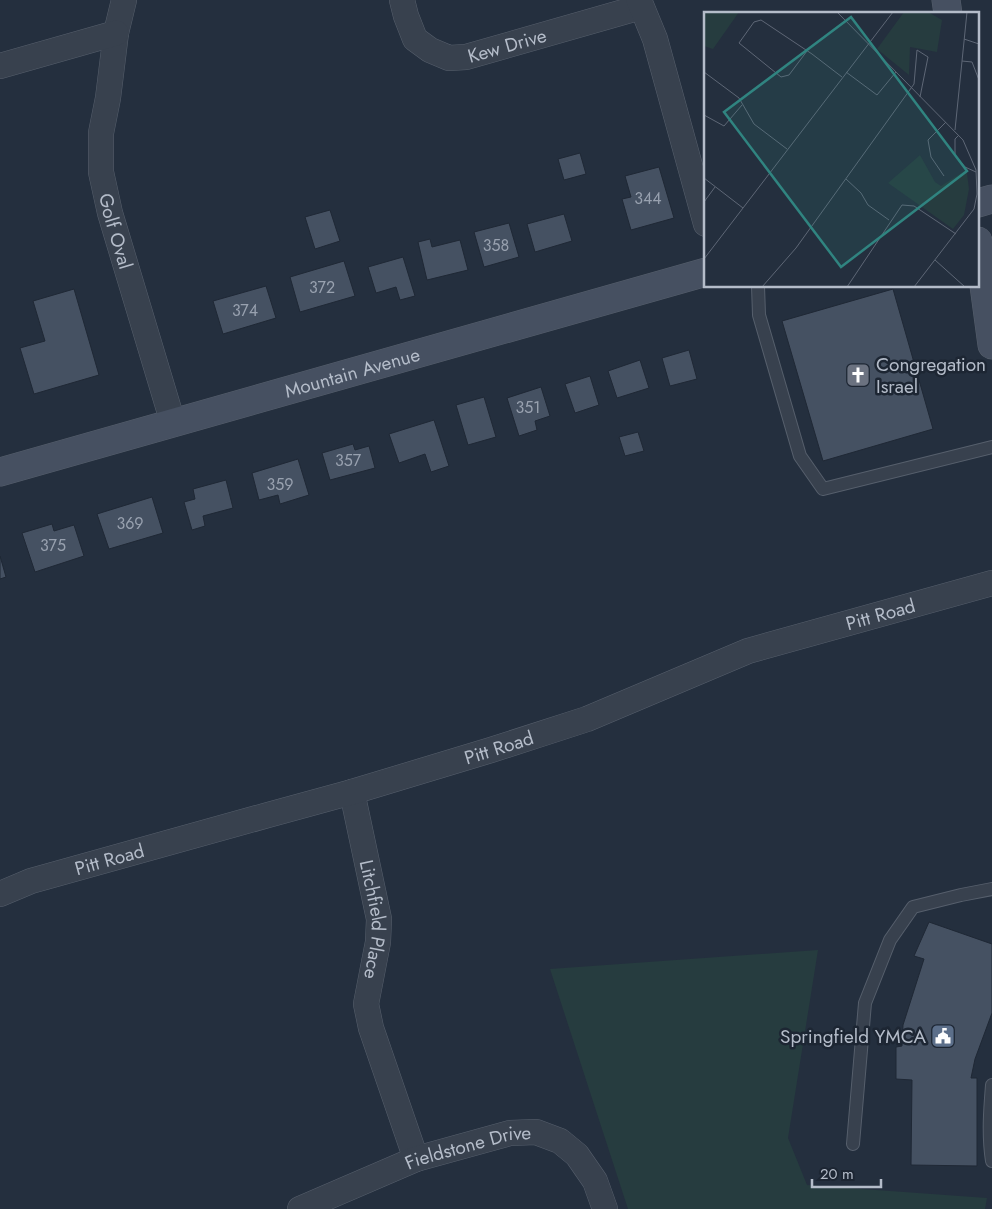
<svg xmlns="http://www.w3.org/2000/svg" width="992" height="1209" font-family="Jost,sans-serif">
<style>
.green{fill:#263c3f}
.building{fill:#455162;stroke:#1f2835}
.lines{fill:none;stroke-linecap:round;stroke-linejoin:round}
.lane-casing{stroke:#565f6c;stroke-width:14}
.street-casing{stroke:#565f6c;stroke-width:26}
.secondary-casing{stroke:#565f6c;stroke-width:29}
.lane{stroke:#38414e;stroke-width:12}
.street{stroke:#38414e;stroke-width:25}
.secondary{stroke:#465061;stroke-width:28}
.labels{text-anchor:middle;stroke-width:5;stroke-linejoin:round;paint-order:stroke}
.number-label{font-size:16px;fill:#98a1af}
.street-label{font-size:19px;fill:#b4bcc9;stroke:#1d2633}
.poi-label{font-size:19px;fill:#b4bcc9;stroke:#1d2633;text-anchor:start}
.inset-road{fill:none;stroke:#5e6776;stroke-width:1}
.view{fill:#308480;fill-opacity:0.15;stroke:#308480;stroke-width:2.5}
.inset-edge{fill:none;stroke:#b4bcc9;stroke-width:2.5}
</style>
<rect width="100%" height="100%" fill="#242f3e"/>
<!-- green -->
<path class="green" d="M818,950L788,1138L807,1185L987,1198L985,1209H628L550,969Z"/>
<!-- building -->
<path class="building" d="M580,153L586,174L564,180L558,159Z
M659,167L674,218L631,230L622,199L631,197L625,176Z
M330,210L340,241L315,249L305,217Z
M564,214L572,241L535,252L527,224Z
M509,223L519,257L484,267L474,232Z
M430,239L432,247L460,240L468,270L427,280L418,242Z
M403,257L415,296L400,300L396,287L376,293L368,267Z
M344,261L355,296L300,312L290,277Z
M266,286L276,318L223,334L213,301Z
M74,289L99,375L34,394L20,348L45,341L33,301Z
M893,289L933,429L823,461L782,321Z
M689,350L697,379L670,386L662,358Z
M640,360L649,388L617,398L608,371Z
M590,376L599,405L575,413L565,384Z
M541,387L550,416L535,421L537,430L519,436L507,398Z
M484,397L496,437L468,445L456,405Z
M434,420L449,466L431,472L425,454L399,463L389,434Z
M638,432L644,451L625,456L619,437Z
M353,444L355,450L369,446L375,468L330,480L322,453Z
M298,459L309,495L280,504L278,495L259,500L252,473Z
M226,480L233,508L203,516L205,526L192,530L184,502L195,499L193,489Z
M152,497L163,533L109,549L97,514Z
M52,524L54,531L74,525L84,556L35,572L22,533Z
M0,556L6,577L0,579Z
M929,922L992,944V1013L975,1059L971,1078H977V1166L911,1165L912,1080L896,1079V1047L902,1046L903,1025L924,959L914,956Z"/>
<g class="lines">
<!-- lane casing -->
<g class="lane-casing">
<path id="lane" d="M758,286L759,315L800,456L823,489L992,447
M992,1085C990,1110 988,1135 992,1161
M853,1144L865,1003L890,940L913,907L961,895L992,889"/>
</g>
<!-- street casing -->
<g class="street-casing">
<g id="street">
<path id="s1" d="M124,0L116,33L108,98L101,133V172L110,213L173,423"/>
<path id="s2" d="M402,0L406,16L415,39L430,50L449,58L466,57L641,7"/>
<path d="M639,0L655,39L706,224"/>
<path d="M0,66L116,33"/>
<path id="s3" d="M352,792L379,919L378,942L366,1004L371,1028L416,1159"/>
<path id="s4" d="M0,894L31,881L268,815L352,792L491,750L587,719L748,651L992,583"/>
<path id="s5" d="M300,1209L416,1159L510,1133L536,1132L560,1141L577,1155L595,1181L605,1209"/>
</g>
</g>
<!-- secondary casing -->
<g class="secondary-casing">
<g id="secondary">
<path d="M946,0L948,14"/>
<path d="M978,203L992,199"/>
<path d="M978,241L992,345"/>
<path id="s6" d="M0,472L706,272"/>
</g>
</g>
<!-- lane -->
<use href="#lane" class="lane"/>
<!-- street -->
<use href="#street" class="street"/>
<!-- secondary -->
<use href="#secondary" class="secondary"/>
</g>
<!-- icons -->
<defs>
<g id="church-square" transform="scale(1.25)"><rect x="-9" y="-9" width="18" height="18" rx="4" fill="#6b7280" stroke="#1d2633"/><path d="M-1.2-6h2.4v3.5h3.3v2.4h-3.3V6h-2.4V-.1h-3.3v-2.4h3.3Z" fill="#fff"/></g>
<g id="civic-square" transform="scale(1.25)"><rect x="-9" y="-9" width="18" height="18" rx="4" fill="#5c6f8a" stroke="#1d2633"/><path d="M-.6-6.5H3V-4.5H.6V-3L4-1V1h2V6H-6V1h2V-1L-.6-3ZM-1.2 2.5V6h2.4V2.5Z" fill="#fff"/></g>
</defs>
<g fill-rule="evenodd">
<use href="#church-square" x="858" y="375"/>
<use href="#civic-square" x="943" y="1036"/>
</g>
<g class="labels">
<!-- number labels -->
<g class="number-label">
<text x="648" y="204">344</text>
<text x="496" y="251">358</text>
<text x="322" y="293">372</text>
<text x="245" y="316">374</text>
<text x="528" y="413">351</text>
<text x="348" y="466">357</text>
<text x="280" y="490">359</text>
<text x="130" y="529">369</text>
<text x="53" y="551">375</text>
</g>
<!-- street labels -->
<g class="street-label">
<text dy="7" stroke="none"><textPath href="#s2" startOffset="140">Kew Drive</textPath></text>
<text dy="7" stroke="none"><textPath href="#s1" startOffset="235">Golf Oval</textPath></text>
<text dy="7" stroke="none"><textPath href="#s6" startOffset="366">Mountain Avenue</textPath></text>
<text dy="7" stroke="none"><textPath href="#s4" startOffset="925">Pitt Road</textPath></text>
<text dy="7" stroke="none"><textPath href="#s4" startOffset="520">Pitt Road</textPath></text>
<text dy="7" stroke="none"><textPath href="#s4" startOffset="115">Pitt Road</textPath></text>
<text dy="7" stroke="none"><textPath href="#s3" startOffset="130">Litchfield Place</textPath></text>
<text dy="7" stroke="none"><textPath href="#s5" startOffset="180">Fieldstone Drive</textPath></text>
</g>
<!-- poi labels -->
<g class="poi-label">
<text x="876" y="371">Congregation<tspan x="876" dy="22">Israel</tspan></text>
<text x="926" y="1043" text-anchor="end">Springfield YMCA</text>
</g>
</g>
<!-- overview -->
<g transform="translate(704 12)">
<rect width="275" height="275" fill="#242f3e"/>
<path d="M0,0H35L9,37L0,34ZM200,0H224L238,8L233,40L206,35L205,63L173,37ZM216,143L231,170L237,174L262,158L263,161L265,177L260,203L249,217L184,171Z" fill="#263c3f"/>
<path class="inset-road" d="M133,0L259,128L272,158L273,182L270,197L210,275M260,27L275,32M103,39L85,63L77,65L35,31L50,10L57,8L108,42L138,65M258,49L268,50L275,68M0,60L35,86L50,112L83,137M142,60L173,83L192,60M0,103L20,114L38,93M251,118L263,0M255,123L251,127V143L261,155L272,160M240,164L227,145L224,128L242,110M0,166L39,196M142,167L157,181L164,193L185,208M0,190L11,175M0,247L189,0M231,248L261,275M58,275L92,236L210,72L213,38L224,45L216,85M143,275L198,193L210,194L252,222"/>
<path class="view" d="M147,5L263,159L137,255L20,100Z"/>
<rect width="275" height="275" class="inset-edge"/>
</g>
<!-- scale -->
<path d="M812 1179v8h69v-8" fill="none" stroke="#b4bcc9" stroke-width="2.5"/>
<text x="820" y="1179" font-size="15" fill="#b4bcc9" stroke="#1d2633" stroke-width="4" paint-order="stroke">20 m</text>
</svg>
